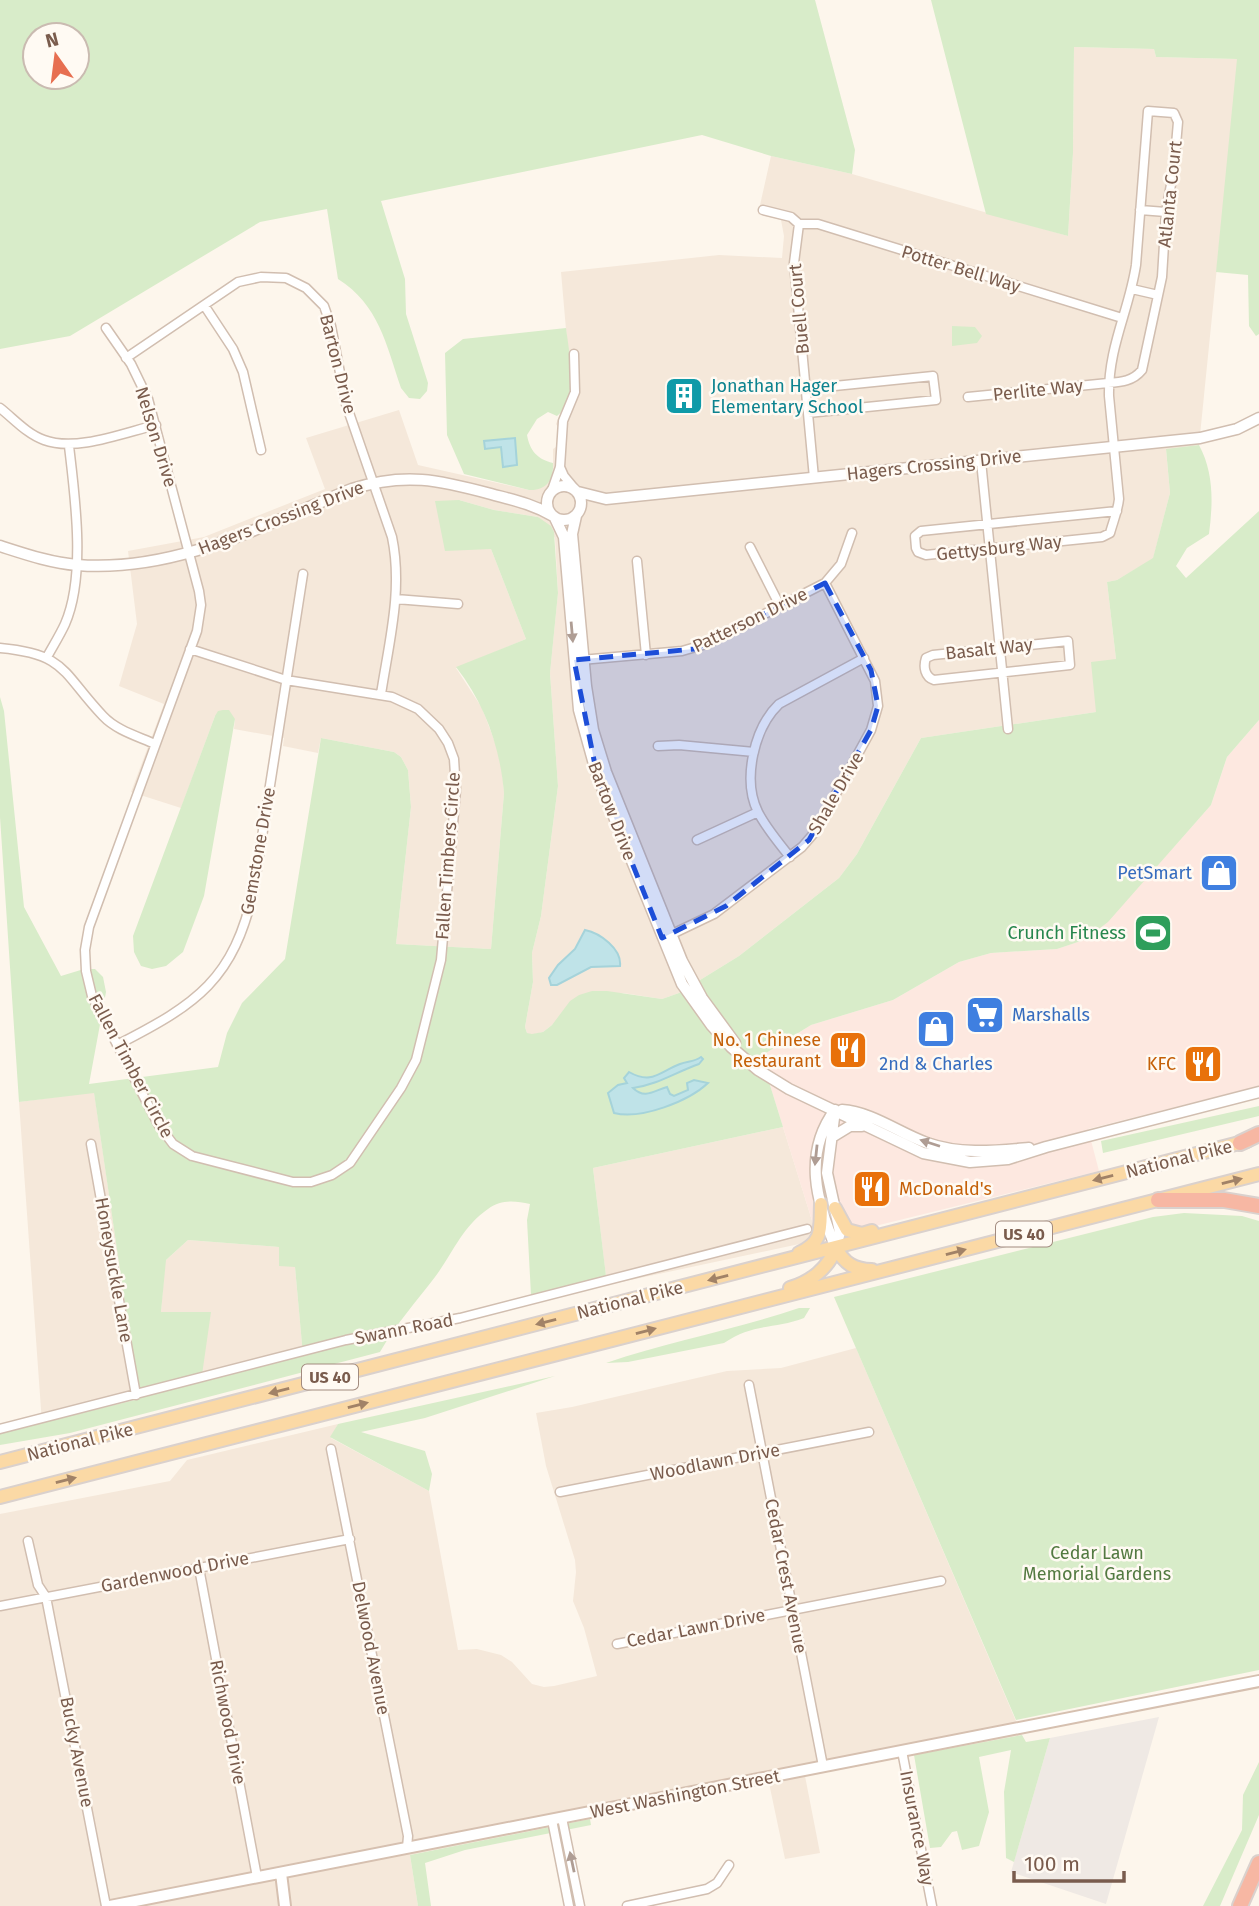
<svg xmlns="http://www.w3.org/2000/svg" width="1259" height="1906" font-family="'Fira Sans',sans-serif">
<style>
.residential{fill:#f5e8da}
.commercial{fill:#fde8e0}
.industrial{fill:#efe9e4}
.green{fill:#d8ecc9;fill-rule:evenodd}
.water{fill:#bfe3e8;stroke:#a5d3da;stroke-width:2}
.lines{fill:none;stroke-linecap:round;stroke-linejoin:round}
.minor-casing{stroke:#d1beb0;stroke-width:11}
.tertiary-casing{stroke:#d1beb0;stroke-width:13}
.secondary-casing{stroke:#d6c0b0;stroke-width:14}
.primary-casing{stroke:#dad1cd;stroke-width:16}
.motorway-casing{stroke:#dad1cd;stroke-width:18}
.minor{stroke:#fff;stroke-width:8}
.tertiary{stroke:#fff;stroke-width:10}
.secondary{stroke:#fff;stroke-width:10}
.primary{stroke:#fbd9a5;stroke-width:12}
.motorway{stroke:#f7b7a3;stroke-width:14}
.oneway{fill:#af9d94}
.oneway2{fill:#a18267}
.marked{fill:#1d4ed8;fill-opacity:0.2;stroke:#1d4ed8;stroke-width:5;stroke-dasharray:14 9;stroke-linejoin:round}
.labels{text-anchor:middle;stroke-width:5;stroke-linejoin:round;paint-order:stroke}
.shield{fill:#fffaf3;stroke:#a28b7f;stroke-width:2}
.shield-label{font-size:16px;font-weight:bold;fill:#7a5c4d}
.street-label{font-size:18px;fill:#7a5c4d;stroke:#fffaf3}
.culture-label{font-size:18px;fill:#0d838f;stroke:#fffaf3;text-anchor:start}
.shop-label{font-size:18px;fill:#366cbe;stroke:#fffaf3;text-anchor:end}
.leisure-label{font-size:18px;fill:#27864d;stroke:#fffaf3;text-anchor:end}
.food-label{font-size:18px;fill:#c56008;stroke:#fffaf3;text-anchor:end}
.park-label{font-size:18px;fill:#537a41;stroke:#fffaf3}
</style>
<rect width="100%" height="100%" fill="#fdf6ec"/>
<!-- residential -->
<path class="residential" d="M1074,47L1154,49L1156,57L1238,59L1199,445L1166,450L1170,493L1153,559L1117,580L1107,582L1116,659L1096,712L921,738L857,854L839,878L739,956L679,993L662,999L623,993L552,1025L543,1032L531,1035L527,1033L525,1027L533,982L532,953L541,916L558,786L550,673L558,593L555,538L538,517L494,510L459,500L491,549L526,639L456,668L482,708L496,745L502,769L504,793L491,949L396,944L411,807L408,770L401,757L394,752L321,738L318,753L283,746L284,738L234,729L235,719L215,716L181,808L131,792L164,704L119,686L137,624L128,551L204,537L325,489L306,438L399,410L418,465L529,490L553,471V449L556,447L558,427L556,424L571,387L561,272L719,255L782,258L784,236L781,220L758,214L771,156L852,174L1068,236L1073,153Z
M94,1092L139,1399L42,1423L19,1102Z
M783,1127L818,1240L607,1285L593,1168Z
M188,1240L279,1247L295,1267L303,1355L200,1382L161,1312L165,1261Z
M856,1348L1022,1735L805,1776L820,1853L785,1859L769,1783L410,1855L418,1906H0V1514L170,1481L187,1460L338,1424L331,1438L429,1491L458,1650L477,1649L501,1655L512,1662L532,1684L544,1687L554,1686L597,1676L584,1628L573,1601L576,1572L575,1560L546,1466L536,1413L572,1407L727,1371L781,1368Z"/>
<!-- commercial -->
<path class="commercial" d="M1259,720V1086L1088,1129L1099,1171L818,1240L761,1056L811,1025L893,1000L959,962L991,953L1057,949L1084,940L1108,921L1211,805L1227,757Z"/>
<!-- industrial -->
<path class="industrial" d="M1159,1717L1106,1904L1011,1872L1050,1738Z"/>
<!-- green -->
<path class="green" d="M0,0H815L855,150L852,174L771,156L702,135L381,201L405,279L406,314L428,383L427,391L420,399L409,398L401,388C386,344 379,305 338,279L327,209L260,222L70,336L0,349ZM35,35H77V77H35Z
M931,0H1259V334L1256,336L1249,326L1248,275L1216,272L1237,59L1156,57L1154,49L1074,47L1073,153L1068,236L986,214Z
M952,326L975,327L982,336L977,343L952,346Z
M566,328C569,351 579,400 557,416L548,412L537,419L527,435C530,451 537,459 553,463C554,480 546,491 529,490L464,474L447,435L445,353L463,339Z
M1199,445C1214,473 1213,503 1209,534L1187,548L1176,566L1186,578L1259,511V720L1227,757L1211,805L1108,922L1084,940L1057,949L991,953L959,962L893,1000L811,1025L761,1056L783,1127L593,1168L606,1276L531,1295L527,1220L530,1204C515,1201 502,1199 488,1209C462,1227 453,1253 435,1277C416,1302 396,1324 380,1352L70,1433L0,1445V1433L139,1399L94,1093L19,1102L0,817V697L4,711L24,907L61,976L84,969H95L103,977L106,992L89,1084L218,1067L227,1033L242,1003L285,959L321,738L394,752L401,757L408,770L411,807L396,944L491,949L504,793C500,747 485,704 456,667L526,639L491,549L445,551L435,501L459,500L494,510L538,517L551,526L554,532L558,593L550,673L558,786L541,916L532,953L533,982L525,1027L527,1033L532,1034L543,1032L552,1025L570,1001L579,995L592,991H607L662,999L679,993L739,956L839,878L857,854L921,738L1096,712L1091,662L1116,659L1107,582L1117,580L1153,558L1170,493L1166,449ZM188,1240L279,1247V1266L295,1267L303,1355L201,1382L211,1312H161L166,1260Z
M223,710H229L235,719L204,896L183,952L166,966L152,969L141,966L134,952L133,936L215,716L218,711Z
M1259,1106V1116L1103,1153L1101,1141Z
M1184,1213L1242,1216L1259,1221V1670L1016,1720L834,1297L1153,1217Z
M799,1308H810L804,1318C776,1329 753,1323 724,1343L628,1362L606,1363C670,1341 735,1330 799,1308Z
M555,1376L425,1418L361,1432L425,1451L432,1474L429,1491L330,1437L338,1424Z
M1022,1735L1026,1742L1050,1738L1014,1862L1006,1858L1004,1792L1011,1750L979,1757L989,1812L979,1846L962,1850L957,1831L952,1832L941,1847L930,1848L914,1755Z
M1259,1762V1815L1220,1906H1203L1242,1830L1243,1795Z
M590,1819L591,1825L465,1850L425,1863L431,1906H418L410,1855Z"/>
<!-- water -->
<path class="water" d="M515,438L517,465L503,467L501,447L485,449L484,441Z
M585,930C600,933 622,949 620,966L591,967L557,985H551L549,978L558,965L575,949Z
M701,1057L703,1059L699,1064C674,1073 659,1084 633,1088C645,1100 655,1090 667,1087L670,1094L674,1096L688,1090L687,1083L694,1080L708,1083C689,1101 641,1120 614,1113L608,1093L618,1085L627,1083L624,1078L629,1072C652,1085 659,1072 680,1064C688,1061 694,1062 701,1057Z"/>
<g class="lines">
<!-- minor casing -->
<g class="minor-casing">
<path id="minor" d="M763,210L791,217L799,224
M1140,210L1166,212
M799,224H818L1122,318
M799,224L794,263L814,478
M1132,289L1158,295
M204,305L233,349L243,372L261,450
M106,328L131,364L148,399L199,591L201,605L197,631L89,927L85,950L86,971L92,996L158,1124L173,1144L192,1156L293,1182H311L332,1175L350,1163L401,1088L416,1060L441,960L456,790L454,759L448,743L439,729L418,709L392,697L286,680L190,649
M126,358L238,282L261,277L286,278L306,288L324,306L331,326L346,404L392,537C403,590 389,642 381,694
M805,389L933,376L936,400L808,413
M968,397L1108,383C1122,382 1133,381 1142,370L1162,277L1166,212L1174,168L1178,122L1174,113L1148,111L1136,265C1129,311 1108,347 1109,396L1119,499C1118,510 1113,522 1110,533L1102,537L926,555L918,552L916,548L915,536L921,531L1117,511
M0,408C14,419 27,434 44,440C76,452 123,433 156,425
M981,461L1008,729
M560,467L564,476L574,488
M552,490L560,467L563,421L575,392L574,354
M750,547L780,606
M637,561L646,655
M396,599L458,604
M1068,641L1070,665L934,680C925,677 923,667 926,658L933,655Z
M0,648C67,654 62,673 103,716C116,730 137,736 155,744
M47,657C53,646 60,635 65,624C86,576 75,497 69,446
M581,660L682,651L706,644L825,583L841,564L852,533
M658,746L679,745L754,752
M697,840L758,812
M790,857C779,843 766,828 758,812C742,780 754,728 779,704L864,658
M668,936L714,914L802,847L815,832L871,730L878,706L875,681L825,583
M117,1045C197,1004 234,980 254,888L303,574
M91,1144L136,1395
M749,1385L823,1766
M0,1429L346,1340L460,1318L807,1229
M331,1449L408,1836L407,1848
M560,1492L869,1432
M28,1541L38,1585L46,1597L106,1906
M199,1568L257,1877
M0,1606L350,1539
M617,1644L941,1581
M902,1751L932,1906
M562,1818L580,1906
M552,1820L569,1906
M627,1906L707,1889L717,1883L729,1865"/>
</g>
<!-- tertiary casing -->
<g class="tertiary-casing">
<path id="tertiary" d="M547 503a17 17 0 1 1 34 0a17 17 0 1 1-34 0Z
M578,492L606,499L1200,438L1237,429L1259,418
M576,516L572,534L586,686L593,730L606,772L682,961L702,998L735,1043
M555,518L564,537L579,710L597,775L682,984L712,1026L731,1047L758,1070L789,1089L923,1153L970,1162L1008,1159L1046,1147L1259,1092
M0,546C25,554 51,563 77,565C175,573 264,525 352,489C405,472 439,480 491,494C513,500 533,504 553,516
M835,1110C803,1153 816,1202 836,1248
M835,1110L827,1173L840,1232L836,1247
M842,1110C872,1112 899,1133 927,1143C961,1155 995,1151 1029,1148
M832,1137L850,1126H862"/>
</g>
<!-- secondary casing -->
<g class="secondary-casing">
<path id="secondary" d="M281,1873L285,1906
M110,1906L1259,1681"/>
</g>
<!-- primary casing -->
<g class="primary-casing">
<path id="primary" d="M835,1208L847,1230L862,1234L872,1231
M836,1248C844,1263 854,1270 872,1270
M799,1253C824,1242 820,1228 821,1204
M790,1288C811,1282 828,1268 836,1248
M0,1462L1247,1141
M0,1497L1259,1174"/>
</g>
<!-- motorway casing -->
<g class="motorway-casing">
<path id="motorway" d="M1240,1143L1259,1134
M1158,1200H1224L1259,1206
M1240,1906L1259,1863"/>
</g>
<!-- minor -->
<use href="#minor" class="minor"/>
<!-- tertiary -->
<use href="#tertiary" class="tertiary"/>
<!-- secondary -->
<use href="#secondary" class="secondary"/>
<!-- primary -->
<use href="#primary" class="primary"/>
<!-- motorway -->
<use href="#motorway" class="motorway"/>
</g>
<!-- one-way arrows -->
<defs><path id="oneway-solid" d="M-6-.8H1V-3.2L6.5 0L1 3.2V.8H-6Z" transform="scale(1.75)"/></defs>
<g class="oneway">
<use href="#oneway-solid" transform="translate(572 632) rotate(85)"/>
<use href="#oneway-solid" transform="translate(930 1143) rotate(-162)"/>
<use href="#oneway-solid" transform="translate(816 1155) rotate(96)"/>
<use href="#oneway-solid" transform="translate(572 1862) rotate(-102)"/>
</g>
<g class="oneway2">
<use href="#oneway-solid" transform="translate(1103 1178) rotate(166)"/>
<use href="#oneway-solid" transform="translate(1232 1181) rotate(-14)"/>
<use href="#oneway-solid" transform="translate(956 1252) rotate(-15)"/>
<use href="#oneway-solid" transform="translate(718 1278) rotate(166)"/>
<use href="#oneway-solid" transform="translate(546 1322) rotate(166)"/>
<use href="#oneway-solid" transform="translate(646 1331) rotate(-15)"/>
<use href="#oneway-solid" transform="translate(279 1391) rotate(166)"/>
<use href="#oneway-solid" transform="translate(358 1405) rotate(-14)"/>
<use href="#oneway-solid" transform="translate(66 1480) rotate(-14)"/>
</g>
<!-- marked area -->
<path class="marked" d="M825,583L871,670L878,706L871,730L809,840L726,906L662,938L597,775L574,660L694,649Z"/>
<!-- icons -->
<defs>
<g id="building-square" transform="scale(2.0125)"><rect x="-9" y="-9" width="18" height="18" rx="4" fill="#0f9aa8" stroke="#fffaf3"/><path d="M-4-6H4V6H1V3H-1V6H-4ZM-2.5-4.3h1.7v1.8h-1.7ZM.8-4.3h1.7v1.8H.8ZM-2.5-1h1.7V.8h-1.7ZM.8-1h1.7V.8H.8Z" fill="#fff"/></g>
<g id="shop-square" transform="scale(2.0125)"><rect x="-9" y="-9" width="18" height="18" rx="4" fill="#3f7fe0" stroke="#fffaf3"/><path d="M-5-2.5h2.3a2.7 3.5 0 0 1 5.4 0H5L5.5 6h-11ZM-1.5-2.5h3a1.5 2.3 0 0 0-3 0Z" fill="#fff"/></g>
<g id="stadium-square" transform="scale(2.0125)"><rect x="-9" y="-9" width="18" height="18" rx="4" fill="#2e9e5b" stroke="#fffaf3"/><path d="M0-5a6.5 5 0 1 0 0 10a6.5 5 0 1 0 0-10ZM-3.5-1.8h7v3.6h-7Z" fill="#fff"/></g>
<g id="supermarket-square" transform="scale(2.0125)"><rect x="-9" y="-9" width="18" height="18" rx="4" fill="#3f7fe0" stroke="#fffaf3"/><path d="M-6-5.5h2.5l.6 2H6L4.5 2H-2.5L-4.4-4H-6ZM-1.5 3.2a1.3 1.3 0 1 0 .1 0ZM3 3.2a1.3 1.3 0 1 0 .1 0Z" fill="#fff"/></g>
<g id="restaurant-square" transform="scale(2.0125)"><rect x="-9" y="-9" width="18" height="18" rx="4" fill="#e8710a" stroke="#fffaf3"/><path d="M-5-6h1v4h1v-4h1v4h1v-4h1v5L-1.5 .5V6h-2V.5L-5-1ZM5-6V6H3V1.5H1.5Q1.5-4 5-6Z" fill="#fff"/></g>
</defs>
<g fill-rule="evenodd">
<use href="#building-square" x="684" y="396"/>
<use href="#shop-square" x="1219" y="873"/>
<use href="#stadium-square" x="1153" y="933"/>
<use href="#supermarket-square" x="985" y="1015"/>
<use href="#shop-square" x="936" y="1029"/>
<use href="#restaurant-square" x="848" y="1050"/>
<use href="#restaurant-square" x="1203" y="1064"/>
<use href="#restaurant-square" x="872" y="1189"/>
</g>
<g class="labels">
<!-- shield labels -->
<g class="shield">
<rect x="996" y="1221.5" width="56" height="25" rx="5"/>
<rect x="302" y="1364.5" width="56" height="25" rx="5"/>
</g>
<g class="shield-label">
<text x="1024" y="1240">US 40</text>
<text x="330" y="1383">US 40</text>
</g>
<!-- street labels -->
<g class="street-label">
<text transform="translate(1170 194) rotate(-84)" y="6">Atlanta Court</text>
<text transform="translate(961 269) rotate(17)" y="6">Potter Bell Way</text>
<text transform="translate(799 309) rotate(-95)" y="6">Buell Court</text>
<text transform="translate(338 364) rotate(76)" y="6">Barton Drive</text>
<text transform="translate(1038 390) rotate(-6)" y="6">Perlite Way</text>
<text transform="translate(156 437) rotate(73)" y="6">Nelson Drive</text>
<text transform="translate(934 465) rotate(-6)" y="6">Hagers Crossing Drive</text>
<text transform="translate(281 518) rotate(-21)" y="6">Hagers Crossing Drive</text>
<text transform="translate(999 548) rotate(-6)" y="6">Gettysburg Way</text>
<text transform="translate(750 620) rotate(-26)" y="6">Patterson Drive</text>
<text transform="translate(989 649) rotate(-6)" y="6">Basalt Way</text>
<text transform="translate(836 793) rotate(-60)" y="6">Shale Drive</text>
<text transform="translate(612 811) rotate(69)" y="6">Bartow Drive</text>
<text transform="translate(258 851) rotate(-80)" y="6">Gemstone Drive</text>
<text transform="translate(448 856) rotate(-86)" y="6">Fallen Timbers Circle</text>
<text transform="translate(131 1066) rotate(62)" y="6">Fallen Timber Circle</text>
<text transform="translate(1179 1159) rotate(-14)" y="6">National Pike</text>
<text transform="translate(114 1270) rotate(80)" y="6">Honeysuckle Lane</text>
<text transform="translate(630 1300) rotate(-14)" y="6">National Pike</text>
<text transform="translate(404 1329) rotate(-11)" y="6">Swann Road</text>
<text transform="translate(80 1442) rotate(-14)" y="6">National Pike</text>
<text transform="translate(715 1462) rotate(-11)" y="6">Woodlawn Drive</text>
<text transform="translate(175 1572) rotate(-11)" y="6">Gardenwood Drive</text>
<text transform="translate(786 1576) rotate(79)" y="6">Cedar Crest Avenue</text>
<text transform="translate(696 1628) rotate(-11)" y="6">Cedar Lawn Drive</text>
<text transform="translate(371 1648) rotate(79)" y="6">Delwood Avenue</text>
<text transform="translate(228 1722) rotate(79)" y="6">Richwood Drive</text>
<text transform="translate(77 1752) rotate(79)" y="6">Bucky Avenue</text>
<text transform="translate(685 1794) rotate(-11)" y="6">West Washington Street</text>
<text transform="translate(917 1828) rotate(79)" y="6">Insurance Way</text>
</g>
<!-- culture labels -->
<g class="culture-label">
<text x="711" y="392">Jonathan Hager<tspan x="711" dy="21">Elementary School</tspan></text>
</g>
<!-- shop labels -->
<g class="shop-label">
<text x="1192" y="879">PetSmart</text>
<text x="1012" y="1021" text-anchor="start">Marshalls</text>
<text x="936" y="1070" text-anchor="middle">2nd &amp; Charles</text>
</g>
<!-- leisure labels -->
<g class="leisure-label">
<text x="1126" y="939">Crunch Fitness</text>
</g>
<!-- food labels -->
<g class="food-label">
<text x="821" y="1046">No. 1 Chinese<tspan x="821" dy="21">Restaurant</tspan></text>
<text x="1176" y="1070">KFC</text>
<text x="899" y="1195" text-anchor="start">McDonald's</text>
</g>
<!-- park labels -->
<g class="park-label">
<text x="1097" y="1559">Cedar Lawn<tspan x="1097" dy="21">Memorial Gardens</tspan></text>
</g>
</g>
<!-- north arrow -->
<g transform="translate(56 56) rotate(346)"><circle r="33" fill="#fffaf3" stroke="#cabbb1" stroke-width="2"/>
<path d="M0-5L12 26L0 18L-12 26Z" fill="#e76f51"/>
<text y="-10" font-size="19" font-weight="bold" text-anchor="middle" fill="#7a5c4d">N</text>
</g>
<!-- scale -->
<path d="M1014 1871v10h110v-10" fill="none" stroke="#7a5c4d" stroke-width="3.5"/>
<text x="1024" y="1871" font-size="21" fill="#7a5c4d" stroke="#fffaf3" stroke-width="5" paint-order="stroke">100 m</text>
</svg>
